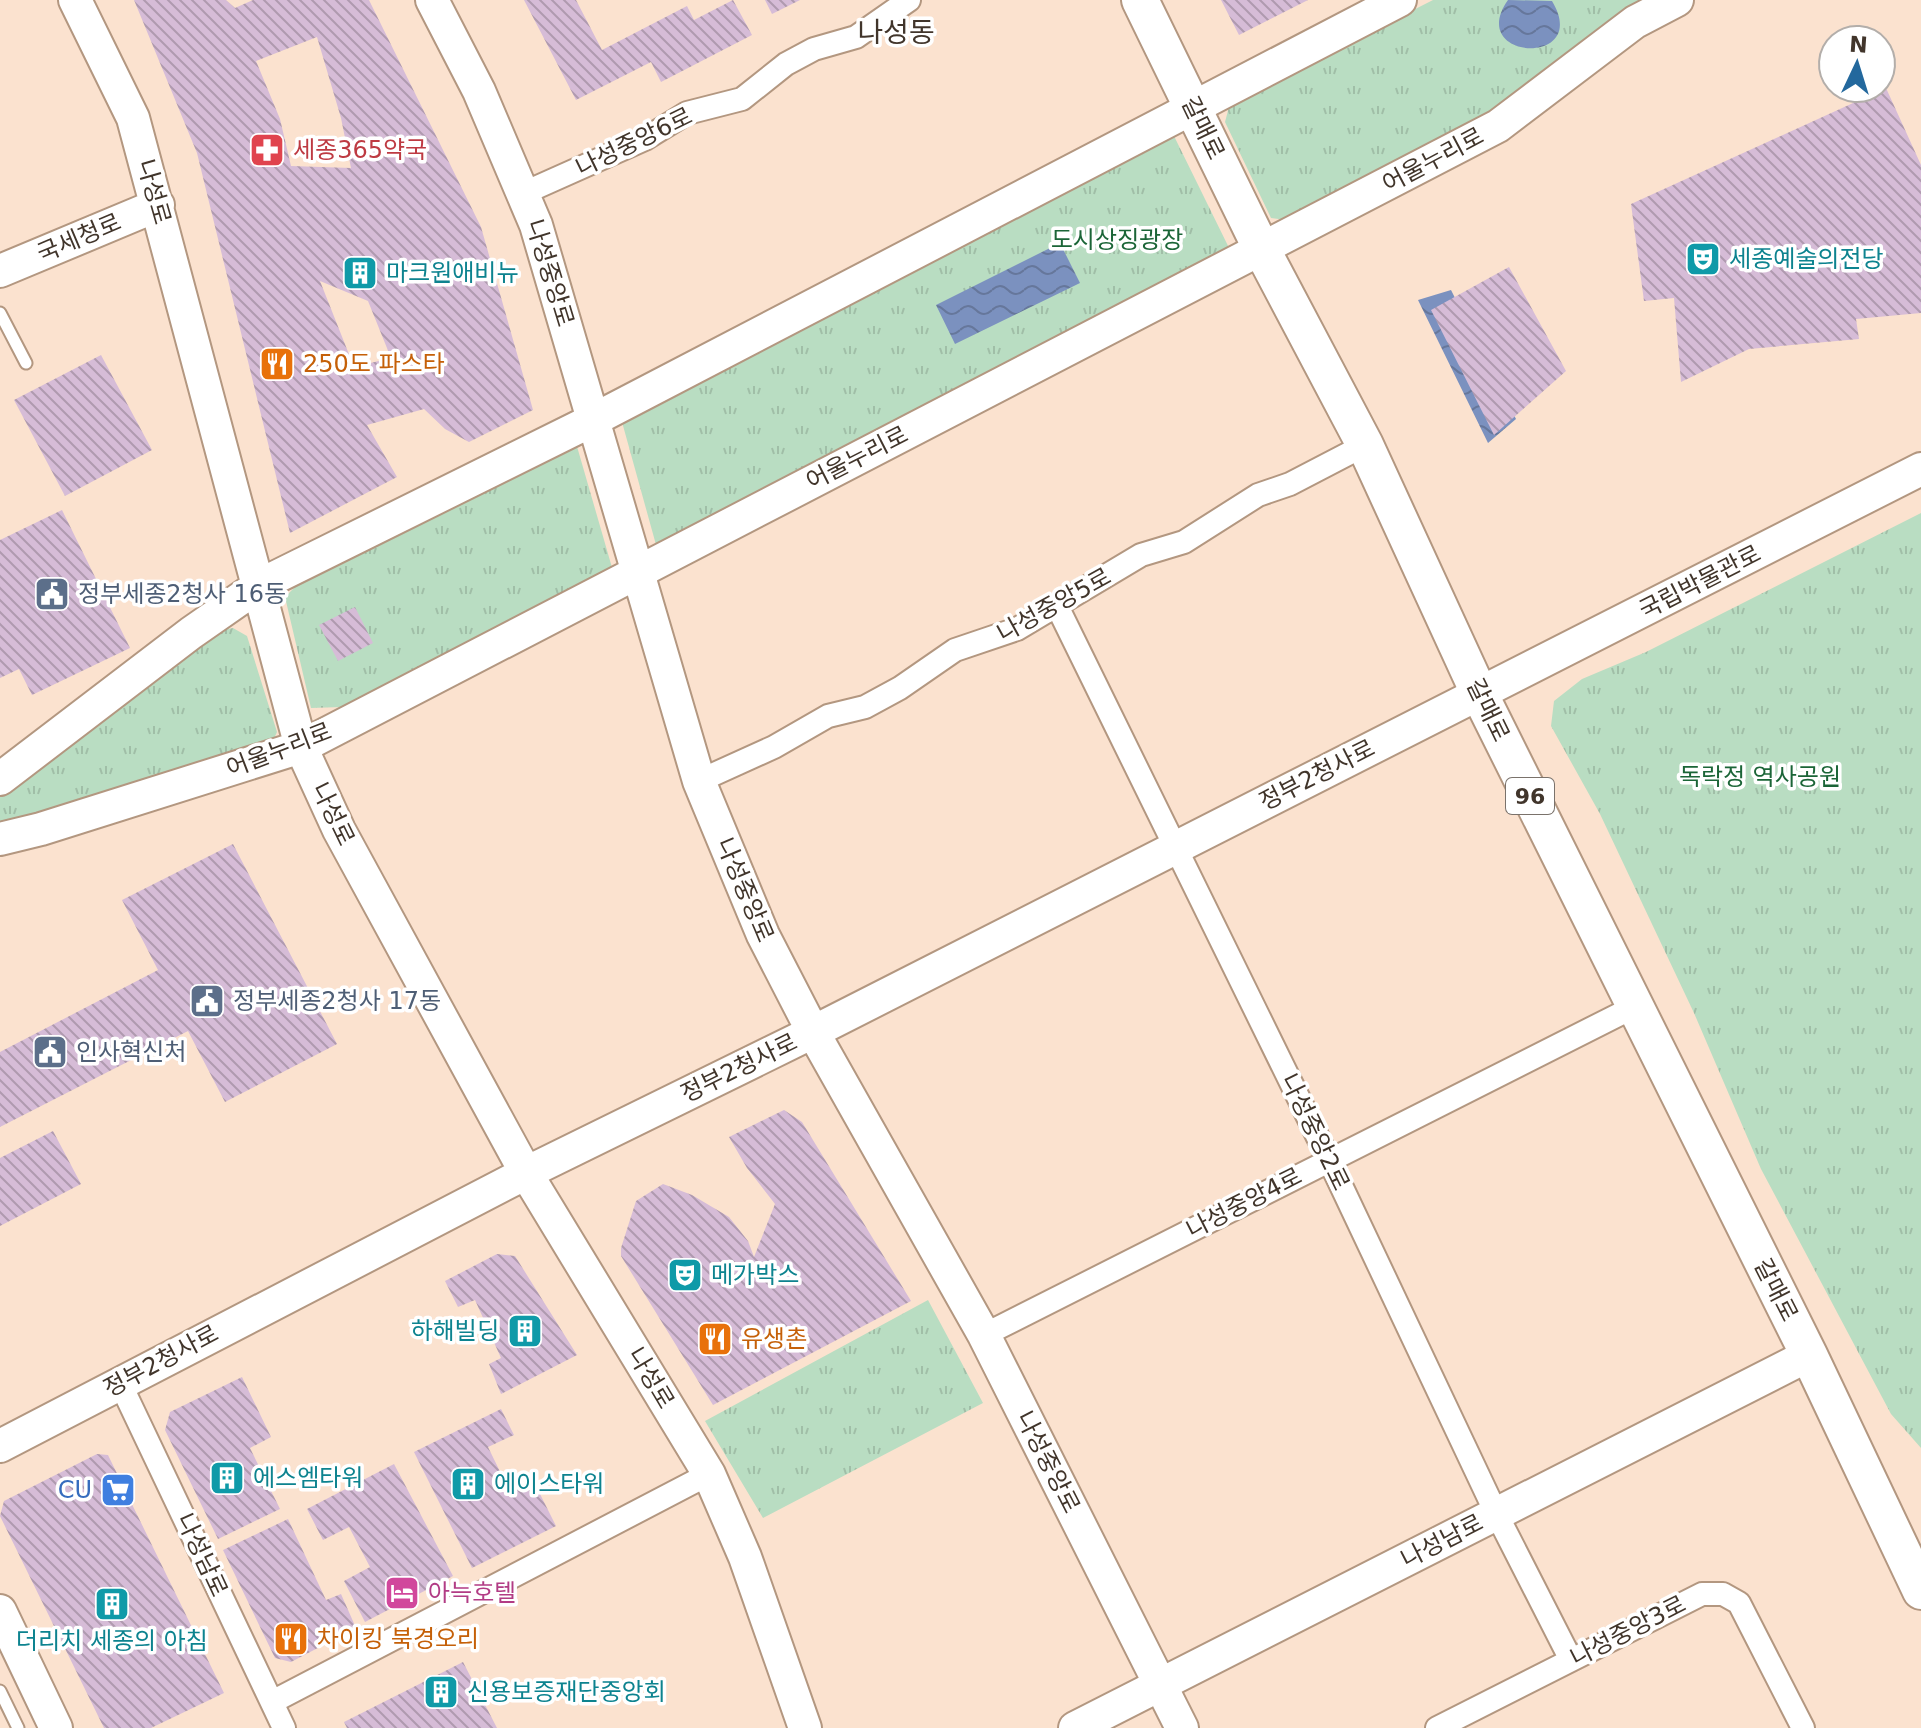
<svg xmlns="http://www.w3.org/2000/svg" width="1921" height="1728" font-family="'DejaVu Sans','Noto Sans KR',sans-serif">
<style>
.park{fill:url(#park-tufts)}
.water{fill:url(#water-waves)}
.building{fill:url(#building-back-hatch);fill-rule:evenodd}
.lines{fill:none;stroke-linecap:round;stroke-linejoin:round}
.lane-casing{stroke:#b39780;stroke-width:15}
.street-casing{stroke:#b39780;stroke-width:26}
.secondary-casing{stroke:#b39780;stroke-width:36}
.primary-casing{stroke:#b39780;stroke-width:40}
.lane{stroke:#fff;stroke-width:11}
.street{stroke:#fff;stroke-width:22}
.secondary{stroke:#fff;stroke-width:32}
.primary{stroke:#fff;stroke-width:36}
.labels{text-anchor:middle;stroke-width:7;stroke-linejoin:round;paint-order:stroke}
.shield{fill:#fff;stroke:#7a726b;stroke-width:2}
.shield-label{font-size:22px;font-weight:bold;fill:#41352b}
.street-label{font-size:24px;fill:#41352b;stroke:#fff}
.health-label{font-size:24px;fill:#be3a42;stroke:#fff;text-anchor:start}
.park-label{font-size:24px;fill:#1b6537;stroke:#fff}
.culture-label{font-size:24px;fill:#0d838f;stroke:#fff;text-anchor:start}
.food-label{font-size:24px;fill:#c56008;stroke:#fff;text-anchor:start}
.service-label{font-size:24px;fill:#4e5e75;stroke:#fff;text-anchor:start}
.shop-label{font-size:24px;fill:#366cbe;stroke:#fff;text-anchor:end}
.hotel-label{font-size:24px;fill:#b23c85;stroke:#fff;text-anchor:start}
.quarter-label{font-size:28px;fill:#41352b;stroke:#fff}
</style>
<defs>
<pattern id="park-tufts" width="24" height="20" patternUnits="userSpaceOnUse" patternTransform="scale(2)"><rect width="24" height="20" fill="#b9ddc2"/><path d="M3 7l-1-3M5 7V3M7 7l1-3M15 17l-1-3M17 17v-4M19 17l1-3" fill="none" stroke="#a0bea7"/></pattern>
<pattern id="water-waves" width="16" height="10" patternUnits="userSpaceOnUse" patternTransform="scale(2)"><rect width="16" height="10" fill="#7b91bf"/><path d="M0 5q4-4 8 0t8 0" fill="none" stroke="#66779b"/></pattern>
<pattern id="building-back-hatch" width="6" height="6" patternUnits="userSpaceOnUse" patternTransform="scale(2)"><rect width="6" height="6" fill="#d6bcd7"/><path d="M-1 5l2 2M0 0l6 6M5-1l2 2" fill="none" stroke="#af9aaf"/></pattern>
</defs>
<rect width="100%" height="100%" fill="#fbe2cf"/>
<!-- park -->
<path class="park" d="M1433,0H1660L1500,116L1286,220L1271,218L1225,122L1230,103Z
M1174,136L1233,256L658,552L622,422Z
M576,443L613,571L342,707L311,708L285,597L318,564Z
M1921,513V1448L1891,1414L1761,1169L1694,1013L1600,814L1551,726L1554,701L1582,679L1646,652Z
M233,628L247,636L277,732L272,743L0,826V792L222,630Z
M928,1300L983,1403L763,1518L705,1421Z"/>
<!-- water -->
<path class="water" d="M1508,0L1552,1C1592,67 1465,61 1508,0Z
M1060,243L1080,283L955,344L936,305Z
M1451,290L1516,419L1488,443L1418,300Z"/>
<!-- building -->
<path class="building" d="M134,0H226L235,8L253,0H369L481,227L533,410L469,442L445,429L424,409L367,425L397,477L290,533L197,153ZM317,37L341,118L351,168L291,166L280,119L256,61ZM320,281L368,301L391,358L354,367Z
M524,0H576L602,50L687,6L694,20L733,0L752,35L661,82L651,62L576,100Z
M765,0H800L772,14Z
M1221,0H1308L1239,35Z
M1886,88L1921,165V313L1856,319L1859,339L1749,349L1681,382L1674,298L1644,301L1631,204Z
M1509,267L1566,371L1494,435L1431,310Z
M101,355L152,450L65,496L14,400Z
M62,510L130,648L32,695L19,669L0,678V540Z
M355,607L373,643L338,661L319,625Z
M233,844L337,1044L225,1102L188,1031L0,1127V1052L158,970L122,900Z
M784,1110L802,1122L911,1301L713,1405L621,1256V1248L636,1201L663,1184L692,1195L729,1217L748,1241L754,1257L775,1204L747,1168L729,1137Z
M53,1131L81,1184L0,1226V1158Z
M497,1254L515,1256L577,1355L501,1394L489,1364L501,1358L475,1300L458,1307L445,1281Z
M242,1377L271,1437L250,1448L280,1509L218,1539L165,1430L170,1412Z
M501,1409L514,1435L488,1447L509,1490L532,1478L556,1526L472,1568L414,1452Z
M97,1454L108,1455L224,1693L151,1728H104L0,1516L4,1501Z
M394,1464L453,1576L365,1622L344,1581L370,1567L349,1527L323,1540L307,1509Z
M288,1519L326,1600L341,1594L356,1628L291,1662L275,1658L223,1550Z
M463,1662L497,1728H347L344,1722Z"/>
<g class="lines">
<!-- lane casing -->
<g class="lane-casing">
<path id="lane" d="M0,313L26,363
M0,1691L18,1728"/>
</g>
<!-- street casing -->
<g class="street-casing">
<path id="street" d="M524,193L645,139L687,113L742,99L786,64L814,49L856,37L909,0
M1057,606L1329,1160L1496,1513L1571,1660
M699,781L774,747L828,716L865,707L900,688L955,650L1017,629L1141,555L1184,542L1258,495L1290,484L1365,445
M984,1335L1634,1007
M120,1383L284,1728
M272,1702L709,1474
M1437,1728L1702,1594H1723L1739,1603L1803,1728"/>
</g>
<!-- secondary casing -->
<g class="secondary-casing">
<path id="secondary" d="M75,0L133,118L301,747L339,830L526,1173L709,1474L745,1557L805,1728
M432,0L479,91L536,225L699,781L763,935L813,1032L984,1335L1182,1728
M0,271L158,205
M0,779L191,633L260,585L595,419L1400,0
M0,839L41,829L301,747L1498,126L1635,22L1677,0
M0,1446L526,1173L813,1032L1921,469
M0,1611L56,1728
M1075,1728L1809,1355"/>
</g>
<!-- primary casing -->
<g class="primary-casing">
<path id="primary" d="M1140,0L1262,250L1365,445L1479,693L1809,1355L1921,1591"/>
</g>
<!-- lane -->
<use href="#lane" class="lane"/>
<!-- street -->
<use href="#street" class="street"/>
<!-- secondary -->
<use href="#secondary" class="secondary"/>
<!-- primary -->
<use href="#primary" class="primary"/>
</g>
<!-- icons -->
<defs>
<g id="pharmacy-square" transform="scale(1.8)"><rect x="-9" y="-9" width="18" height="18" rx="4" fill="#e0444e" stroke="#fff"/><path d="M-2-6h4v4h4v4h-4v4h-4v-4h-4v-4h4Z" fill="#fff"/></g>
<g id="theatre-square" transform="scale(1.8)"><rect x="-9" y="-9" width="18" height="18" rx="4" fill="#0f9aa8" stroke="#fff"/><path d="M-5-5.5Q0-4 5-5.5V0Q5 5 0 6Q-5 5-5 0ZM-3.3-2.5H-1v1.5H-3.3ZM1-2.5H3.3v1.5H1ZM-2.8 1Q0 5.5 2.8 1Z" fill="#fff"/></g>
<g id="building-square" transform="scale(1.8)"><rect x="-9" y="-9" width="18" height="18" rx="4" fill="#0f9aa8" stroke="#fff"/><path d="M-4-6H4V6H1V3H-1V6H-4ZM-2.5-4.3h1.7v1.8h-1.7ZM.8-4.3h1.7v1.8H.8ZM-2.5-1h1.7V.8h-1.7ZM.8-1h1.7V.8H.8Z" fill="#fff"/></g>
<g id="restaurant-square" transform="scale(1.8)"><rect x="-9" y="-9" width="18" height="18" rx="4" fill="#e8710a" stroke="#fff"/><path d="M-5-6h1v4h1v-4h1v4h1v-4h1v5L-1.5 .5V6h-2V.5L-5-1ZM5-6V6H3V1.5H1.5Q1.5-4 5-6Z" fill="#fff"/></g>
<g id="civic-square" transform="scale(1.8)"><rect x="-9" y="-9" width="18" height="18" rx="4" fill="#5c6f8a" stroke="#fff"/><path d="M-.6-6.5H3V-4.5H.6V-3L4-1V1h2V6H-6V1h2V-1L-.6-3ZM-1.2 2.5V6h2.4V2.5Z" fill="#fff"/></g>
<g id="supermarket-square" transform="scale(1.8)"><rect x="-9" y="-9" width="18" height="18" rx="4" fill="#3f7fe0" stroke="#fff"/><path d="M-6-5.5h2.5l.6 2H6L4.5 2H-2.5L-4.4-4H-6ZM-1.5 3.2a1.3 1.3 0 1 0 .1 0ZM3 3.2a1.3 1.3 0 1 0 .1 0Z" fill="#fff"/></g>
<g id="hotel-square" transform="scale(1.8)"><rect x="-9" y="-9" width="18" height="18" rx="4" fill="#d1479c" stroke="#fff"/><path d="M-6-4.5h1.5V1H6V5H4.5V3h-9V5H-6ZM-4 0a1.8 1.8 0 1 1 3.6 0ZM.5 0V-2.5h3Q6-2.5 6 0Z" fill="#fff"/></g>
</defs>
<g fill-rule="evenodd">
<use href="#pharmacy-square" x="267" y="150"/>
<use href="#theatre-square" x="1703" y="259"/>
<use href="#building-square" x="360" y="273"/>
<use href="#restaurant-square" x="277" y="364"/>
<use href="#civic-square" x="52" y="594"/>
<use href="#civic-square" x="207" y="1001"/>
<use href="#civic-square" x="50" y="1052"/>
<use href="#theatre-square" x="685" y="1275"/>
<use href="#building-square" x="525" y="1331"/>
<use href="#restaurant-square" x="715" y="1339"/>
<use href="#building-square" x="227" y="1478"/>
<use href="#building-square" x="468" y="1484"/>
<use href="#supermarket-square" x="118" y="1490"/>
<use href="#hotel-square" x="402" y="1593"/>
<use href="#building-square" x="112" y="1604"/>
<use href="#restaurant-square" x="291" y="1639"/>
<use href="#building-square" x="441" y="1692"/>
</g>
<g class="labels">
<!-- shield labels -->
<rect class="shield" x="1506" y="778" width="48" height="36" rx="6"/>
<g class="shield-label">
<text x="1530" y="804">96</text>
</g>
<!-- street labels -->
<g class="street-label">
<text transform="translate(1203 128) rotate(64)" y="8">갈매로</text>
<text transform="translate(634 142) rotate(-26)" y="8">나성중앙6로</text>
<text transform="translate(1433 160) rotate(-28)" y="8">어울누리로</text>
<text transform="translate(154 192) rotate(74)" y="8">나성로</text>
<text transform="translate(79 238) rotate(-23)" y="8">국세청로</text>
<text transform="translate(550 273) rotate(73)" y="8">나성중앙로</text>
<text transform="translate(857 458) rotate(-27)" y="8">어울누리로</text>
<text transform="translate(1700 582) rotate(-27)" y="8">국립박물관로</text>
<text transform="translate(1054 605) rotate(-29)" y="8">나성중앙5로</text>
<text transform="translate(1488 710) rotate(64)" y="8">갈매로</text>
<text transform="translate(279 750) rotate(-21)" y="8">어울누리로</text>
<text transform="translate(1317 775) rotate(-27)" y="8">정부2청사로</text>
<text transform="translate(333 814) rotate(64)" y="8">나성로</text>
<text transform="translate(745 890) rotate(67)" y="8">나성중앙로</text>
<text transform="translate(739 1068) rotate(-26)" y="8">정부2청사로</text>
<text transform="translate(1315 1132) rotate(64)" y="8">나성중앙2로</text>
<text transform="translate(1244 1203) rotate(-27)" y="8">나성중앙4로</text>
<text transform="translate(1776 1290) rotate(63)" y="8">갈매로</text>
<text transform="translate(161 1361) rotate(-28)" y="8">정부2청사로</text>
<text transform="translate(651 1378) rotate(59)" y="8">나성로</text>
<text transform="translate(1048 1462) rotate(63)" y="8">나성중앙로</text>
<text transform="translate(1442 1541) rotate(-27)" y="8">나성남로</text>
<text transform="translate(202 1555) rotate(65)" y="8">나성남로</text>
<text transform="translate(1628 1631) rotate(-27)" y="8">나성중앙3로</text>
</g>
<!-- health labels -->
<g class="health-label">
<text x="293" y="158">세종365약국</text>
</g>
<!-- park labels -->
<g class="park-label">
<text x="1117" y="248">도시상징광장</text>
<text x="1760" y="785">독락정 역사공원</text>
</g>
<!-- culture labels -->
<g class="culture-label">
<text x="1729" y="267">세종예술의전당</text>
<text x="386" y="281">마크원애비뉴</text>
<text x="711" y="1283">메가박스</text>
<text x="499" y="1339" text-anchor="end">하해빌딩</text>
<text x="253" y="1486">에스엠타워</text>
<text x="494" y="1492">에이스타워</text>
<text x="112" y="1649" text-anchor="middle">더리치 세종의 아침</text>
<text x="467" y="1700">신용보증재단중앙회</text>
</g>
<!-- food labels -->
<g class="food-label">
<text x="303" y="372">250도 파스타</text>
<text x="741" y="1347">유생촌</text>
<text x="317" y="1647">차이킹 북경오리</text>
</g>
<!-- service labels -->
<g class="service-label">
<text x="78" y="602">정부세종2청사 16동</text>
<text x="233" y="1009">정부세종2청사 17동</text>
<text x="76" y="1060">인사혁신처</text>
</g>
<!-- shop labels -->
<g class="shop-label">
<text x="92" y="1498">CU</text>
</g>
<!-- hotel labels -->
<g class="hotel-label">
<text x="428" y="1601">아늑호텔</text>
</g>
<!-- quarter labels -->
<g class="quarter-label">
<text x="896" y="42">나성동</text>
</g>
</g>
<!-- north arrow -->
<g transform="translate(1857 64) rotate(4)"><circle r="38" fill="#ffffff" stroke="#b3aeaa" stroke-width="2"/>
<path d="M0-6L14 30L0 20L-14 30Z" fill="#23689d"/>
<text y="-12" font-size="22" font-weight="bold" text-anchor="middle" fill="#41352b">N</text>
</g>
</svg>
